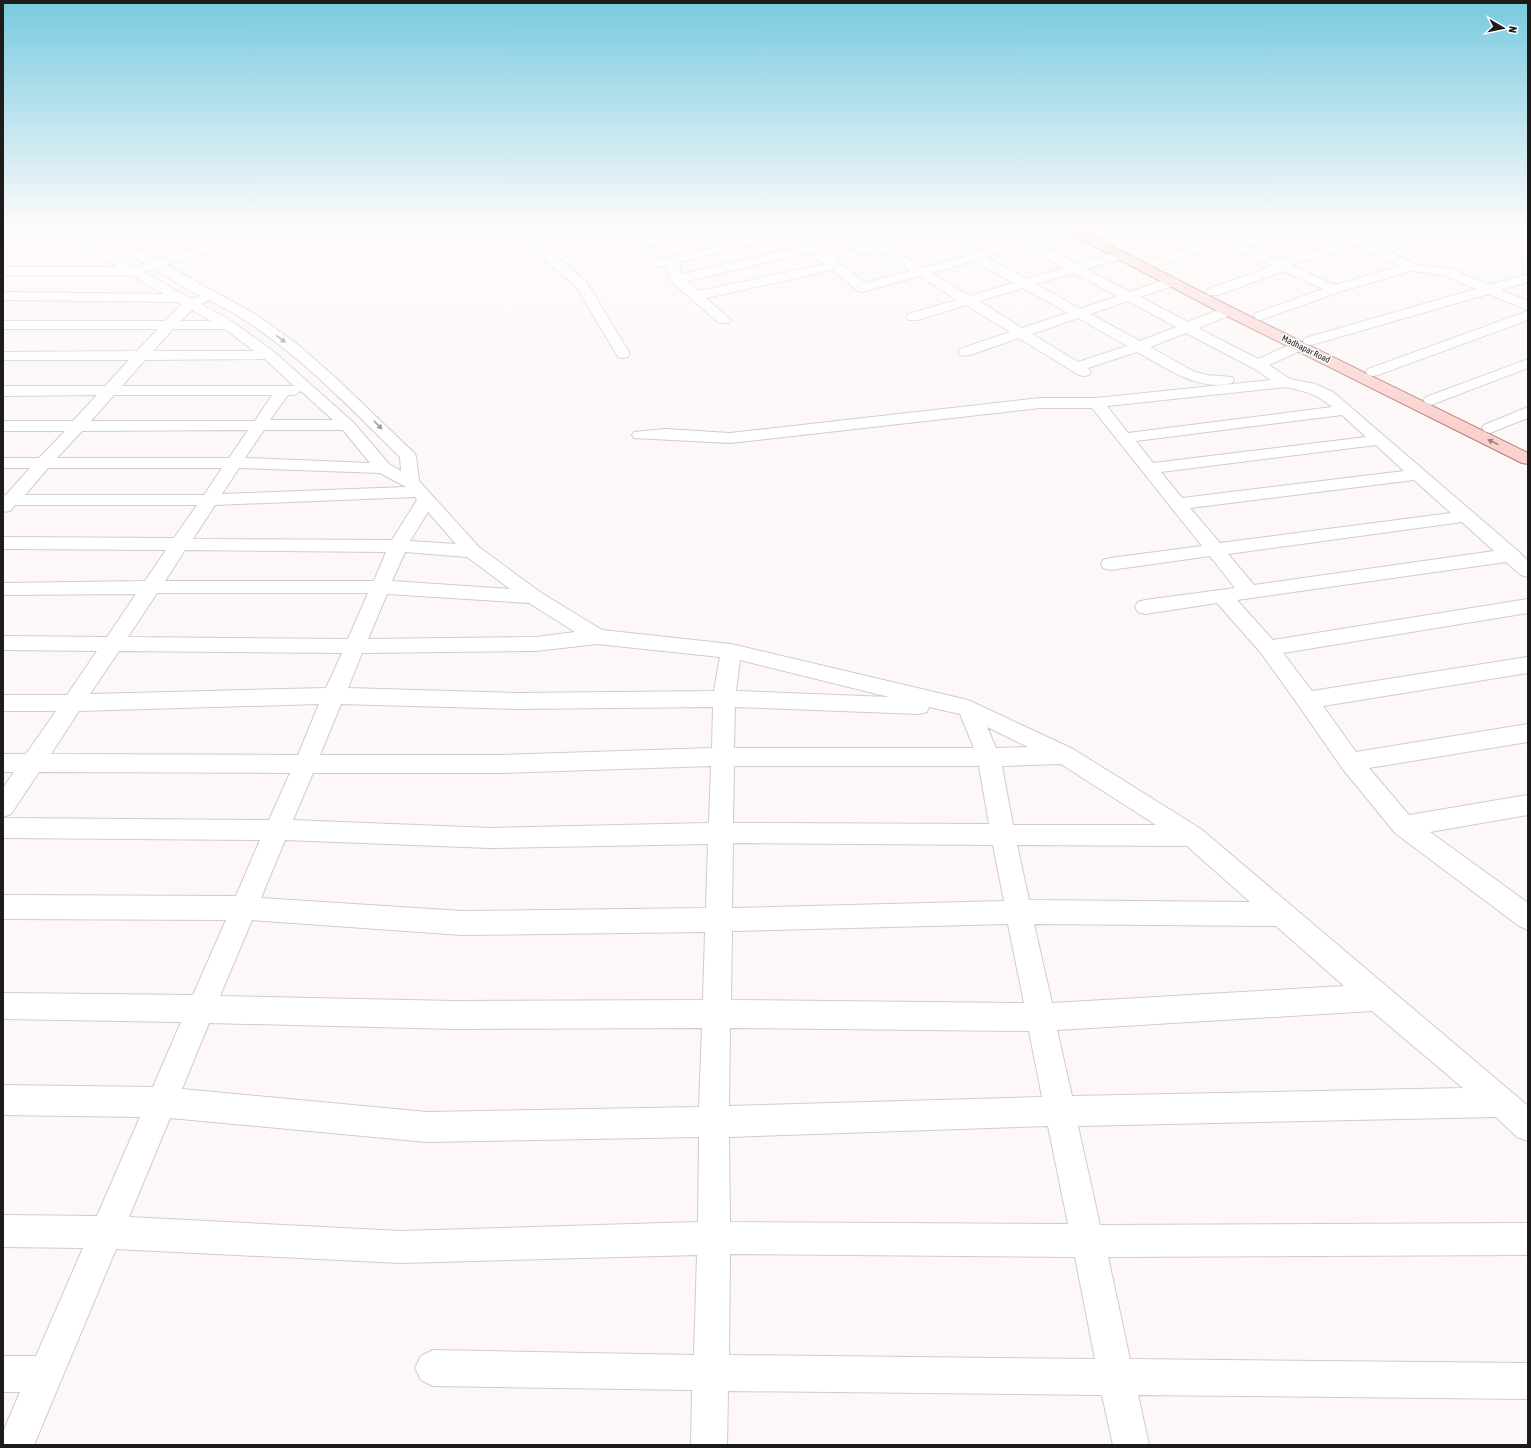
<svg xmlns="http://www.w3.org/2000/svg" width="1531" height="1448" font-family="'Asap Condensed',sans-serif">
<style>
.lines{fill:none;stroke-linecap:round;stroke-linejoin:round}
.minor-casing{stroke:#d1cccb;stroke-width:2}
.major-casing{stroke:#aa7e79;stroke-width:2}
.minor{fill:#fff;fill-rule:evenodd}
.major{fill:#fad1cd;fill-rule:evenodd}
.oneway{fill:#9a9998}
.oneway2{fill:#97807d}
.labels{text-anchor:middle;stroke-width:3;stroke-linejoin:round;paint-order:stroke}
.far-street-label{font-size:9px;fill:#1e1c1b;stroke:#fff}
</style>
<rect width="100%" height="100%" fill="#fdf7f7"/>
<g class="lines">
<!-- minor casing -->
<g class="minor-casing">
<path id="minor" d="M48,226H62L135,267L145,263L87,228L85,226H99L157,260L264,226H282L280,228L166,265L255,314L297,344L337,379L414,453L416,456L419,481L479,547L540,592L602,630L731,644L968,700L1073,749L1201,829L1528,1106V1141L1517,1137L1496,1117L1078,1126L1100,1225L1528,1223V1255L1108,1257L1130,1359L1528,1363V1399L1138,1395L1149,1445H1113L1102,1395L728,1391L727,1445H691L692,1390L433,1386L421,1380L415,1368L421,1356L433,1350L694,1355L697,1255L401,1263L116,1249L34,1445H3V1432L20,1392H3V1356H36L83,1248L3,1247V1215L97,1216L140,1117L3,1115V1085L153,1087L181,1022L3,1019V993L193,995L226,920L3,919V895L236,896L260,840L3,838V818L269,820L290,773L39,772L11,814L3,817V788L14,772H3V754H26L56,711H3V695H67L97,651L3,650V636L107,637L136,594L3,595V583L145,581L166,550L3,549V537L174,538L197,505H15L10,511L3,512V495H6L30,468H3V458H39L65,431H3V421H73L97,395L3,396V386H105L129,360H3V352L137,351L158,329H3V321H165L182,304L178,302L3,300V292L164,294L131,275H3V267H117L50,228ZM154,269L194,293L200,296L191,299L144,272ZM209,300C221,307 235,313 246,321C304,359 351,409 400,457L401,471L389,464L353,422L274,352L233,322L201,304ZM192,310L211,321H181ZM173,329H225L254,351H153ZM265,359L294,386H122L145,360ZM301,391L333,420H270L288,395H294ZM114,395H272L255,421H91ZM248,430L229,458H57L82,431ZM264,430H343L370,463L245,458ZM48,468H222L204,495H25ZM239,468L380,473L406,487L222,494ZM415,497L417,500L392,540L193,539L215,505ZM428,512L456,544L410,541ZM185,550L386,552L374,581H165ZM405,552L467,557L510,589L392,581ZM157,593H368L348,639L128,637ZM387,594L529,603L575,632L536,637L368,639ZM597,644L720,657L714,691L517,693L348,688L362,653L536,651ZM119,651L342,653L326,688L90,694ZM740,660L889,697L736,691ZM319,704L298,755L51,754L79,711ZM341,704L517,709L713,707L712,748L504,755H320ZM735,707L919,714L927,712L929,707L960,714L974,748H734ZM987,727L1028,747L996,748ZM1061,764L1156,825H1013L1002,766ZM711,766L709,823L490,828L293,820L313,773H504ZM734,766H979L989,824L733,823ZM285,840L490,848L708,844L706,908L462,911L261,898ZM733,843L993,845L1004,901L732,908ZM1017,845L1187,846L1250,902L1029,900ZM252,920L462,935L705,932L703,1000L454,1001L220,996ZM1008,924L1024,1003L731,1000L732,931ZM1034,924L1276,926L1344,986L1052,1003ZM1372,1011L1463,1088L1072,1096L1057,1030ZM209,1023L454,1029L702,1028L699,1107L427,1112L182,1089ZM730,1028L1029,1031L1042,1097L729,1106ZM170,1118L427,1142L699,1137L698,1222L401,1231L129,1217ZM1048,1126L1068,1224L730,1222L729,1137ZM730,1254L1075,1257L1095,1359L729,1355Z
M485,226H500L543,246L586,281L630,354L628,357L623,358L618,357L576,286L535,252L487,228Z
M614,226H627L642,241L713,226H735L733,228L729,230L648,247L660,259L785,231L780,226H793L796,228L806,226H827L825,228L803,234L830,255L869,245L843,228L841,226H855L880,241L920,230L915,226L932,227L941,226L945,229L941,232L977,252L1015,242L991,228L989,226H1004L1028,238L1072,227L1076,228L1078,231L1076,234L1037,243L1076,264L1120,251L1124,252L1126,255L1124,258L1086,269L1130,292L1167,279H1177L1178,282L1177,285L1140,297L1188,322L1223,308H1233L1235,311L1233,314L1198,328L1258,359L1294,343L1299,342L1304,343L1306,346L1304,349L1269,365L1290,379L1315,384L1333,392L1518,551L1528,561V577L1521,575L1506,562L1237,600L1273,640L1528,599V613L1283,653L1312,691L1528,657V673L1323,706L1356,752L1528,724V742L1369,768L1409,815L1528,795V815L1430,832L1528,903V930L1519,926L1395,833L1342,768L1299,706L1261,653L1217,603L1145,614L1138,612L1135,607L1138,602L1145,600L1235,588L1210,556L1110,570L1103,568L1101,564L1103,560L1110,558L1202,546L1092,408H1040L730,443L634,438L632,435L634,432L665,429L730,433L1040,398H1096L1271,380L1253,368L1186,333L1150,347L1193,371L1206,375L1232,377L1234,380L1232,383C1198,392 1165,367 1137,352L1088,368L1091,372L1089,375L1084,376L1079,375L1019,338L970,355L965,356L960,355L958,352L960,349L1010,332L966,305L918,320H908L906,317L908,314L957,300L920,276L863,292L858,291L833,270L706,298L731,320L729,323H719L672,282L666,265L657,267L653,266ZM929,235L965,256L923,268L889,247ZM791,236L804,246L682,274L678,262ZM1025,246L1064,268L1026,279L986,257ZM877,250L911,271L865,283L837,261ZM811,252L822,263L826,264L699,291L687,281ZM974,261L1014,283L970,296L932,273ZM1074,273L1118,296L1080,309L1036,284ZM1023,288L1068,313L1022,328L979,301ZM1128,301L1176,327L1140,341L1090,314ZM1078,318L1127,346L1078,362L1032,334ZM1286,387C1305,391 1317,394 1332,407L1128,433L1107,406ZM1342,415L1366,437L1153,463L1136,441ZM1376,445L1404,471L1182,498L1161,472ZM1414,480L1451,513L1220,543L1190,508ZM1462,522L1494,551L1254,585L1228,554Z
M1195,226H1210L1238,241L1298,226H1331L1341,230L1355,226H1373L1371,228L1351,234L1381,247L1452,226H1470L1468,228L1391,252L1414,264L1451,269L1489,285L1528,274V282L1501,290L1528,301V310L1488,294L1315,344L1310,345L1305,344L1303,341L1305,338L1476,289L1444,275L1411,271L1339,292L1261,320L1256,319L1254,316L1256,313L1323,289L1284,271L1218,295H1208L1206,292L1208,289L1273,266L1223,243L1160,266H1152L1150,263L1152,260L1214,238ZM1316,228L1347,241L1279,260L1248,246ZM1358,246L1400,266L1335,285L1290,265Z
M1528,311V320L1378,375L1373,376L1368,375L1366,372L1368,369Z
M1528,359V368L1436,403L1431,405L1426,403L1423,400L1426,397Z
M1528,407V418L1490,433L1484,431L1482,428L1484,425Z"/>
</g>
<!-- major casing -->
<g class="major-casing">
<path id="major" d="M1057,226H1072L1233,308L1528,453V464L1522,463L1223,314L1059,228Z"/>
</g>
<!-- minor -->
<use href="#minor" class="minor"/>
<!-- major -->
<use href="#major" class="major"/>
</g>
<!-- one-way arrows -->
<defs><path id="oneway-solid" d="M-6-.8H1V-3.2L6.5 0L1 3.2V.8H-6Z"/></defs>
<g class="oneway">
<use href="#oneway-solid" transform="translate(281 339) rotate(36)"/>
<use href="#oneway-solid" transform="translate(378 425) rotate(45)"/>
</g>
<use class="oneway2" href="#oneway-solid" transform="translate(1493 442) rotate(-154)"/>
<!-- sky -->
<linearGradient id="sky" x2="0" y2="1"><stop stop-color="#78cae0"/><stop offset="0.53" stop-color="#fefbfb"/><stop offset="1" stop-color="#fefbfb" stop-opacity="0"/></linearGradient>
<rect width="1531" height="429" fill="url(#sky)"/>
<g class="labels">
<!-- far-street labels -->
<g class="far-street-label">
<text transform="translate(1306 349) rotate(26)" y="3">Madhapar Road</text>
</g>
</g>
<!-- border -->
<rect width="1531" height="1448" fill="none" stroke="#1e1c1b" stroke-width="8"/>
<!-- north arrow -->
<g transform="translate(1503 28) rotate(99)" stroke="#ffffff" stroke-width="3" paint-order="stroke">
<path d="M0-3L7 15L0 10L-7 15Z" fill="#1e1c1b"/>
<text y="-6" font-size="11" font-weight="bold" text-anchor="middle" fill="#1e1c1b">N</text>
</g>
</svg>
